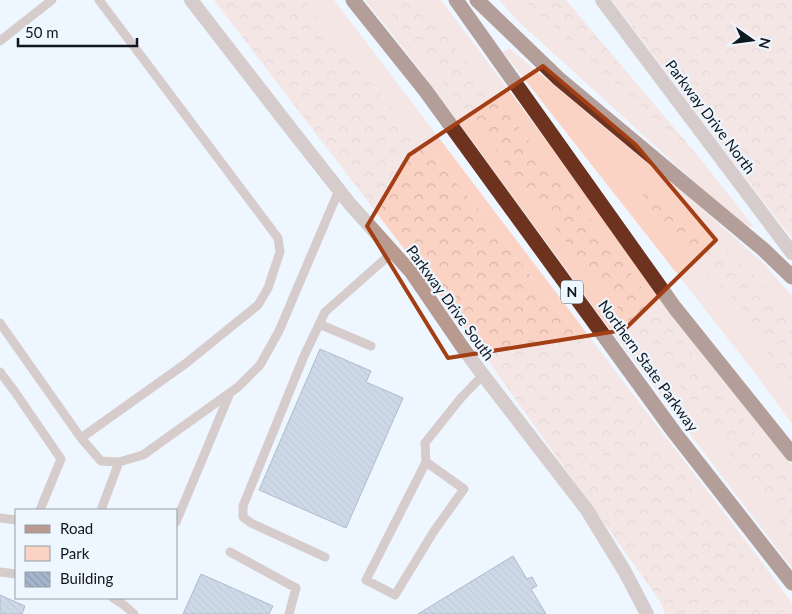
<svg xmlns="http://www.w3.org/2000/svg" width="792" height="614" font-family="Lato,sans-serif">
<style>
.green{fill:#fbd3c5}
.forest{fill:url(#forest-crowns)}
.building{fill:url(#building-back-hatch);stroke:#647489}
.lines{fill:none;stroke-linecap:round;stroke-linejoin:round}
.service{stroke:#b99a8f;stroke-width:9}
.minor{stroke:#b99a8f;stroke-width:14}
.tertiary{stroke:#b99a8f;stroke-width:14}
.motorway{stroke:#6d331e;stroke-width:15}
.marked{fill:none;stroke:#a43f15;stroke-width:4;stroke-linejoin:round}
.labels{text-anchor:middle;stroke-width:4.5;stroke-linejoin:round;paint-order:stroke}
.shield{fill:#eef6ff;stroke:#535a62;stroke-width:1}
.shield-label{font-size:14px;font-weight:bold;fill:#10171f}
.street-label{font-size:15px;fill:#10171f;stroke:#eef6ff}
</style>
<defs>
<pattern id="forest-crowns" width="20" height="18" patternUnits="userSpaceOnUse" patternTransform="scale(1.25)"><rect width="20" height="18" fill="#fbd3c5"/><path d="M2 6a3 3 0 1 1 6 0M12 15a3 3 0 1 1 6 0" fill="none" stroke="#d6b4a9"/></pattern>
<pattern id="building-back-hatch" width="6" height="6" patternUnits="userSpaceOnUse" patternTransform="scale(1.25)"><rect width="6" height="6" fill="#a4b6cc"/><path d="M-1 5l2 2M0 0l6 6M5-1l2 2" fill="none" stroke="#8c9caf"/></pattern>
</defs>
<rect width="100%" height="100%" fill="#eef6ff"/>
<!-- green -->
<path class="green" d="M304,0H334C432,128 529,257 626,385C681,458 738,529 792,603V614H787L757,572L485,216L327,32Z
M365,0H441L743,402L792,465V568L603,320L418,67Z
M499,0H523L593,65L703,162L754,227L742,225L518,21Z
M509,48L690,198L764,264L792,296V424L751,368L503,52Z"/>
<!-- forest -->
<path class="forest" d="M214,0H304L327,32L485,216L757,572L787,614H665L660,601L466,330Z
M381,0H416L556,174L657,308L792,481V538L778,520L692,402L565,241Z
M523,0H566L703,162L593,65Z
M612,0H792V238L766,205Z
M638,188L688,219L765,285L792,319V398L742,307L672,240Z"/>
<!-- building -->
<path class="building" d="M320,349L371,371L366,382L403,398L346,528L259,490Z
M513,556L527,579L532,577L537,586L531,589L546,614H418Z
M201,574L273,606L269,614H183Z
M0,595L25,606L22,614H0Z"/>
<g class="lines">
<!-- service -->
<path class="service" d="M99,0L278,238L280,252L268,288L258,305L185,364L81,438L101,461L119,462L143,455L238,387L260,365L279,331L339,190
M0,41L52,0
M0,323L81,438
M319,324L371,346
M0,372L15,392L61,459L40,510
M426,462L464,489L434,531L395,595L366,580L426,462L425,443L460,399L483,375
M101,510L119,462
M0,518L16,520
M176,522L230,393
M230,552L296,588L289,614
M325,557L251,523L243,517V506L304,356L325,312L393,252
M0,572L16,574
M113,598L124,605L134,614"/>
<!-- minor -->
<path class="minor" d="M602,0L792,253"/>
<!-- tertiary -->
<path class="tertiary" d="M191,0L291,129L350,204L411,272L463,348L483,375L587,510L625,572L647,614"/>
<!-- motorway -->
<path class="motorway" d="M353,0L425,90L674,432L792,583
M456,0L675,308L792,454
M477,0L559,79L764,250L792,277"/>
</g>
<!-- marked area -->
<path d="M0 0H792V614H0ZM543,66L636,145L716,240L624,330L448,358L367,226L409,155Z" fill="#eef6ff" fill-opacity=".55" fill-rule="evenodd"/>
<path class="marked" d="M543,66L636,145L716,240L624,330L448,358L367,226L409,155Z"/>
<g class="labels">
<!-- shield labels -->
<rect class="shield" x="561" y="280.5" width="22" height="23" rx="4"/>
<g class="shield-label">
<text x="572" y="297">N</text>
</g>
<!-- street labels -->
<g class="street-label">
<text transform="translate(710 117) rotate(53)" y="5">Parkway Drive North</text>
<text transform="translate(450 303) rotate(54)" y="5">Parkway Drive South</text>
<text transform="translate(648 366) rotate(54)" y="5">Northern State Parkway</text>
</g>
</g>
<!-- legend -->
<rect x="15" y="509" width="162" height="90" fill="#eef6ff" stroke="#959da5"/>
<rect x="25" y="525" width="25" height="8" fill="#b99a8f" stroke="#959da5"/>
<text x="60" y="534" font-size="15" fill="#10171f">Road</text>
<rect x="25" y="546" width="25" height="15" fill="#fbd3c5" stroke="#959da5"/>
<text x="60" y="559" font-size="15" fill="#10171f">Park</text>
<rect x="25" y="572" width="25" height="15" fill="url(#building-back-hatch)" stroke="#959da5"/>
<text x="60" y="584" font-size="15" fill="#10171f">Building</text>
<!-- north arrow -->
<g transform="translate(752 40) rotate(104)" stroke="#eef6ff" stroke-width="4" paint-order="stroke">
<path d="M0-4L9 19L0 12L-9 19Z" fill="#10171f"/>
<text y="-8" font-size="14" font-weight="bold" text-anchor="middle" fill="#10171f">N</text>
</g>
<!-- scale -->
<path d="M18 38v8h119v-8" fill="none" stroke="#10171f" stroke-width="2.5"/>
<text x="25" y="38" font-size="15" fill="#10171f" stroke="#eef6ff" stroke-width="4" paint-order="stroke">50 m</text>
</svg>
